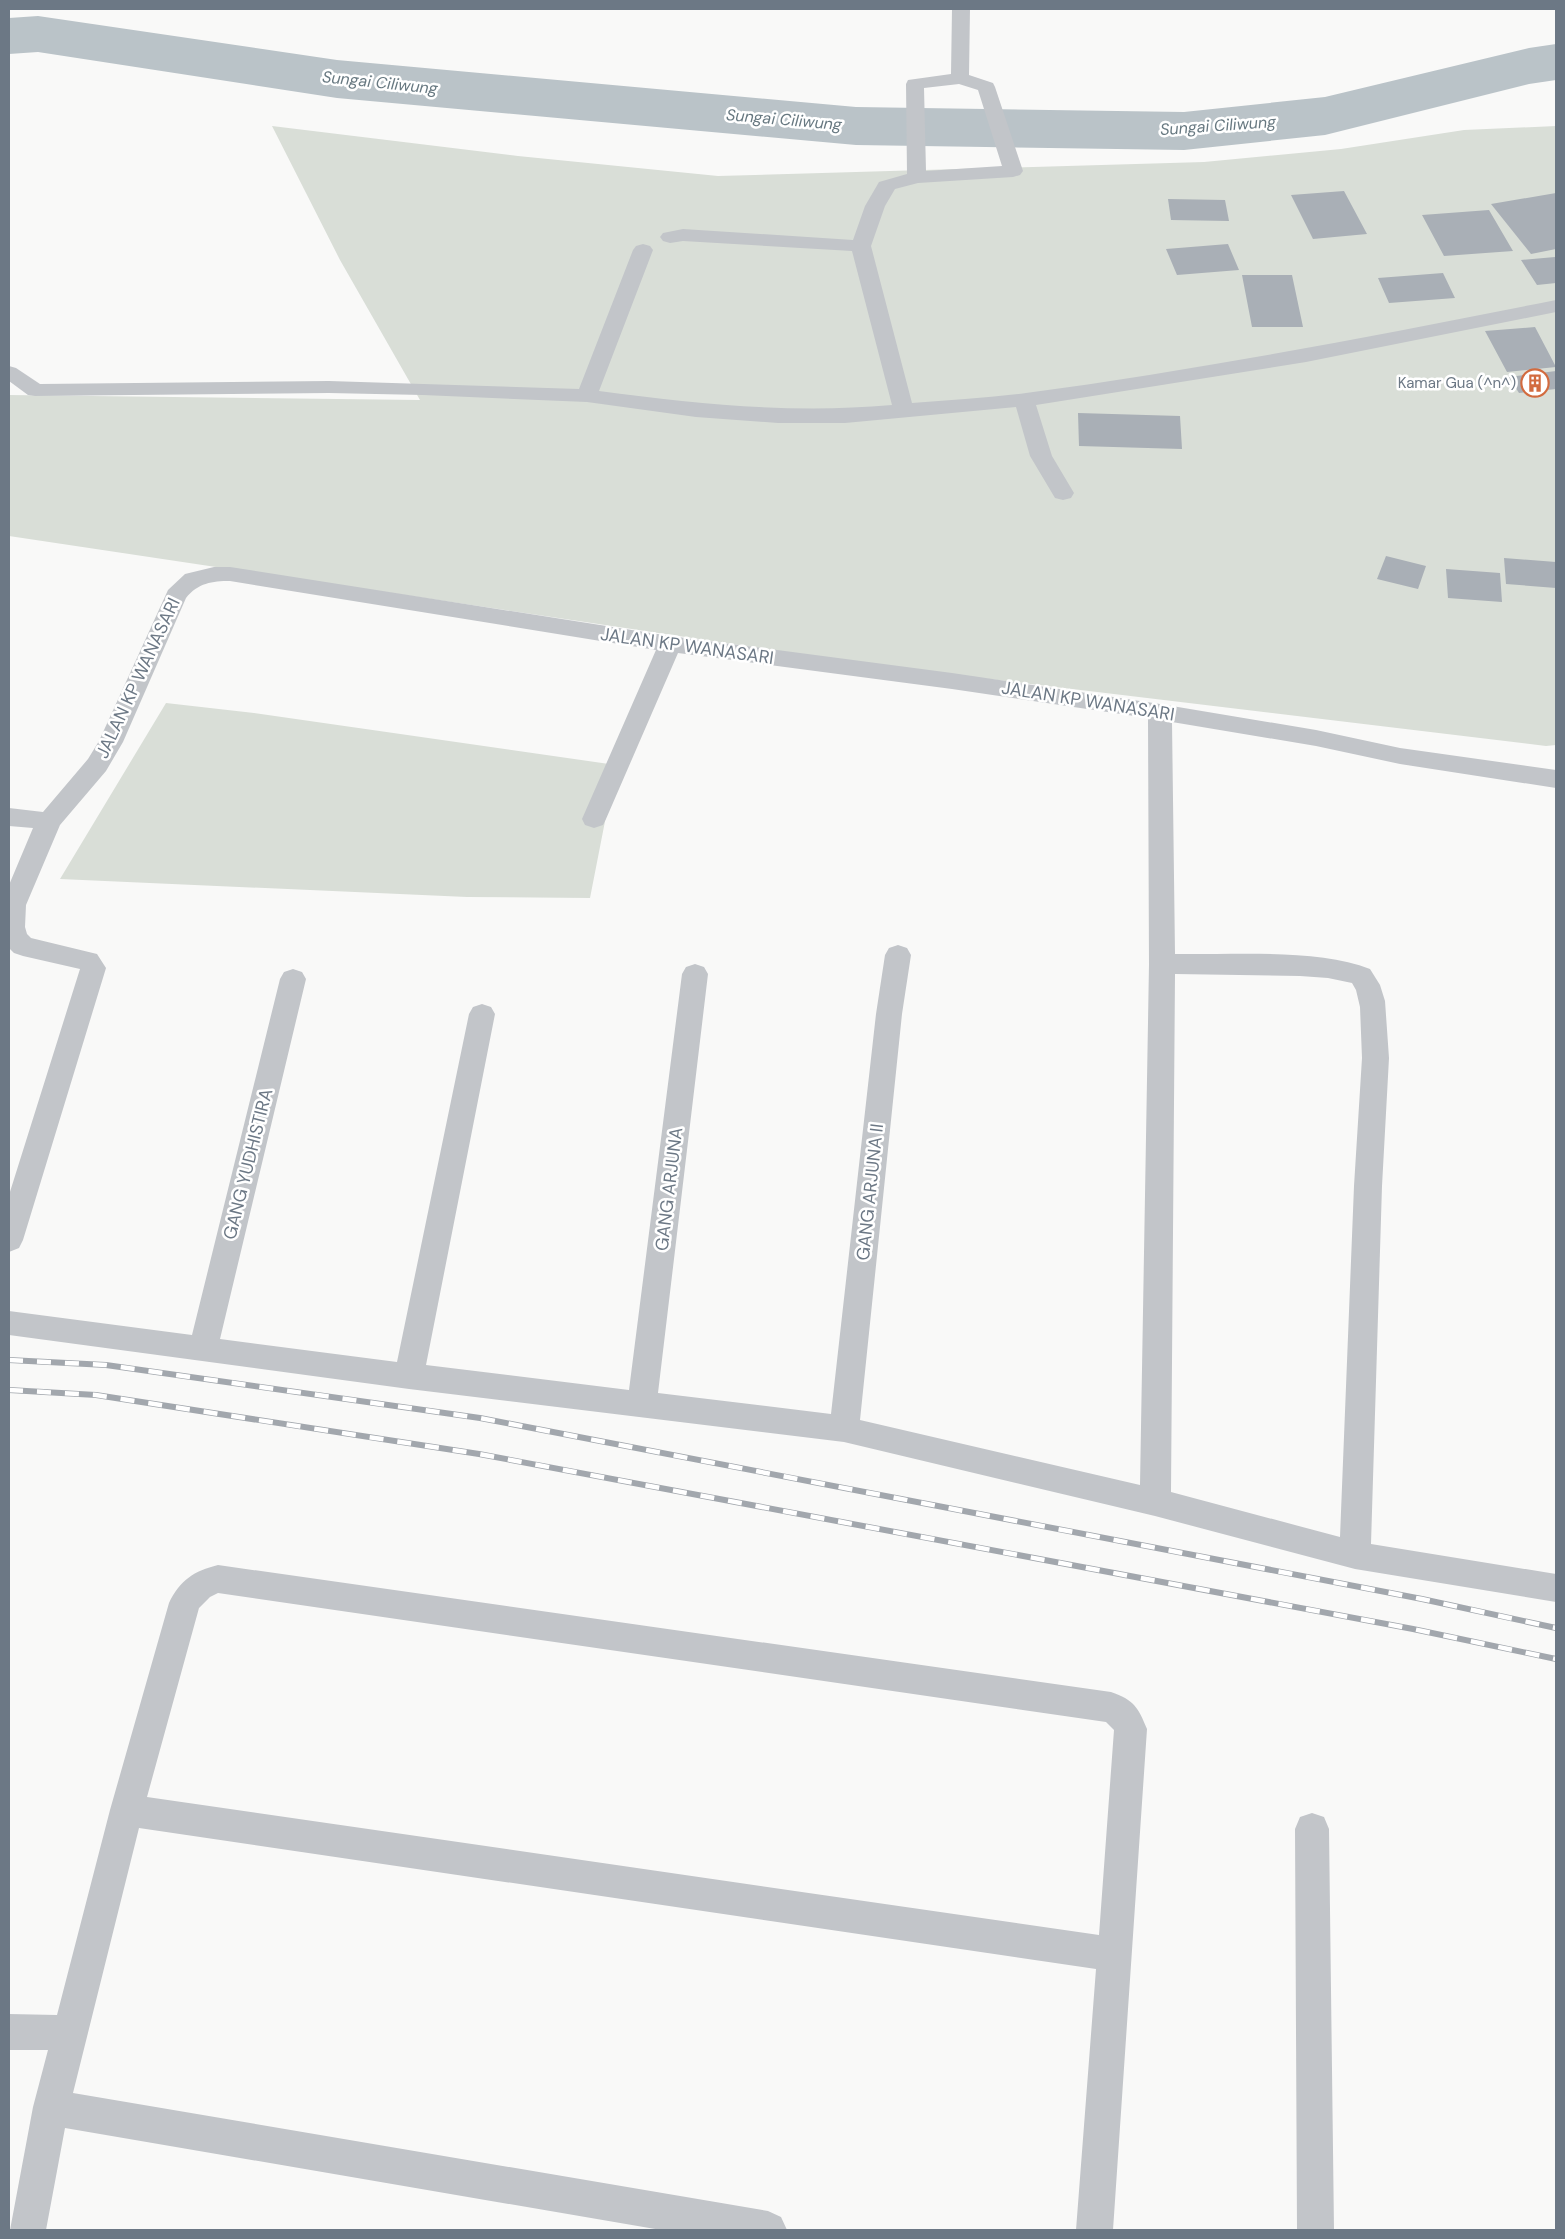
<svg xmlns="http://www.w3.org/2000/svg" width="1565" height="2239" font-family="'DM Sans',sans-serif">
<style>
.green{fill:#d9ded7}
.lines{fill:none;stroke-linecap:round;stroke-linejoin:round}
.river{fill:#bac3c8;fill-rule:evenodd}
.building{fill:#a9afb6}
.street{fill:#c2c5c9;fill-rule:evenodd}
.rail-casing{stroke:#a2a7ad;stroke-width:6}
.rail{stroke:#fff;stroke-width:4.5;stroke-dasharray:14;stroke-linecap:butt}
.labels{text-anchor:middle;stroke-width:5;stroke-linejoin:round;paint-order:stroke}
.far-poi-label{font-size:15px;fill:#6c7885;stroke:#fff;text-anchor:end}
.far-water-label{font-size:16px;font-style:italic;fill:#677880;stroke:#fff}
.street-label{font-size:18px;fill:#6c7885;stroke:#fff}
</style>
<rect width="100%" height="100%" fill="#f9f9f8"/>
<!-- green -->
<path class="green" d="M272,126L518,156L718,176L1204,162L1341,149L1464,130L1556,126V745L1546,746L873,665L9,536V395L420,400L340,260Z
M166,703L254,713L616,765L590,898L467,897L60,879Z"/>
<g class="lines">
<!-- river -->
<path class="river" d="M38,16L337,60L856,107L1184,112L1325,97L1529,48L1556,44V80L1529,84L1325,135L1184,150L856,145L337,98L38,52L9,54V18Z"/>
</g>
<!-- building -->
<path class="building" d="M1344,191L1367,234L1313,239L1291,195Z
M1556,193V249L1531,254L1491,204Z
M1168,199L1225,200L1229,221L1171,220Z
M1489,210L1513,251L1444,256L1422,215Z
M1228,244L1239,270L1177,275L1166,249Z
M1555,257L1556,283L1537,285L1521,260Z
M1443,273L1455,298L1389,303L1378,278Z
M1242,275H1292L1303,327H1252Z
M1535,327L1556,367L1507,372L1485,331Z
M1556,371V389L1519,393L1509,377Z
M1078,413L1180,416L1182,449L1079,446Z
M1386,556L1426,566L1418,589L1377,579Z
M1504,558L1556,562V588L1506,584Z
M1446,569L1500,573L1502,602L1448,598Z"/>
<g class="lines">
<!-- street -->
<path class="street" d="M952,9H970L969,75L993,83L995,87L1023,171L1020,175L1013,177L918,183L895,189L885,206L871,246L912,403C950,400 988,398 1026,393C1204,369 1380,335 1556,300V312L1306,362L1036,405L1052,456L1074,493L1071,498L1063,500L1055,498L1030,456L1016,407L845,423H778L696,417L587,402L423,395L329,393L35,396L28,395L9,381V366L16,368L40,384L329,381L579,389L633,250L636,246L643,244L650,246L653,250L599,391C698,404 792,414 892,405L852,251L683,241L670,243L663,241L660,237L663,233L683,229L853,240L865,206L879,182L907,174L906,84L908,80L951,74ZM959,84L978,90L1002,166L926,171L924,88Z
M214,567H230L670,636L952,673L1160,704L1316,730L1400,748L1556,770V788L1400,764L1316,746L1172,722L1175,954C1232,955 1318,948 1370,969L1380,985L1385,1001L1389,1058L1382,1186L1371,1544L1556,1574V1602L1355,1569L1155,1516L844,1442L409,1389L9,1335V1311L192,1335L280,979L284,972L293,969L302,972L306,979L220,1339L397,1362L469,1014L473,1007L482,1004L491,1007L495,1014L426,1365L629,1390L682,974L686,967L695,964L704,967L708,974L658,1393L831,1414L876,1014L885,955L889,948L898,945L907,948L911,955L902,1014L860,1420L1140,1485L1149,964L1148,718L952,689L678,653L606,819L603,825L594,828L585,825L582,819L656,650L230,581C212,581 198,583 186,598L123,742L106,771L60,825L26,905L25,927L27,934L31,938L97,954L106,968L23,1240L19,1248L9,1252V1195L80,969L23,956L14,953L9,948V885L33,828L9,826V808L43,812L88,759L99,741L168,590L185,574ZM1175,974L1300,976L1328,978L1352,983L1356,990L1360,1007L1362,1058L1354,1186L1340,1537L1171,1492Z
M218,1565L1111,1692C1134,1700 1138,1707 1147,1729L1113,2230H1076L1096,1969L139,1828L73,2093L768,2211L781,2217L787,2230H661L65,2128L46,2230H10L33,2107L48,2050H9V2014L57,2015L110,1810L169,1603C180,1580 194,1571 218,1565ZM218,1593L1106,1722L1114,1730L1099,1935L147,1797L199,1608L210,1597Z
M1312,1813L1324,1817L1329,1829L1334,2230H1297L1295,1829L1300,1817Z"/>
<!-- rail casing -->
<g class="rail-casing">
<path id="rail" d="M9,1360L106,1365L480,1418L1422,1599L1556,1628
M9,1390L96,1395L479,1454L1413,1629L1556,1659"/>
</g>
<!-- rail -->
<use href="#rail" class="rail"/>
</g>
<!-- icons -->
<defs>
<g id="building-ring" transform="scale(1.4375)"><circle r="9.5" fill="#fff" stroke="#d26b3f" stroke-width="1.5"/><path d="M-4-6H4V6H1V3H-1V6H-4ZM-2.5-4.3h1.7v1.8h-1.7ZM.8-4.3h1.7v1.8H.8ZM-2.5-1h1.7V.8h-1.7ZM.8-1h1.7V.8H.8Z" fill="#d26b3f"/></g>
</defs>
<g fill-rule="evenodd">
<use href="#building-ring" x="1535" y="383"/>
</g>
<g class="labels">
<!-- far-poi labels -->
<g class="far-poi-label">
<text x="1516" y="388">Kamar Gua (^n^)</text>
</g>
<!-- far-water labels -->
<g class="far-water-label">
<text transform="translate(380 82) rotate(6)" y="6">Sungai Ciliwung</text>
<text transform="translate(784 119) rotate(5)" y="6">Sungai Ciliwung</text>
<text transform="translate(1218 125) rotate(-4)" y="6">Sungai Ciliwung</text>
</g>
<!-- street labels -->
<g class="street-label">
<text transform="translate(687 646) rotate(8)" y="6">JALAN KP WANASARI</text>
<text transform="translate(138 678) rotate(-65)" y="6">JALAN KP WANASARI</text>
<text transform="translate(1088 701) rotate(9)" y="6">JALAN KP WANASARI</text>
<text transform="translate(248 1164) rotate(-76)" y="6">GANG YUDHISTIRA</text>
<text transform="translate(669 1189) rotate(-83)" y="6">GANG ARJUNA</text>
<text transform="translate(870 1192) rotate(-84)" y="6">GANG ARJUNA II</text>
</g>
</g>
<!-- border -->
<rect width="1565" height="2239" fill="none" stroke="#6c7885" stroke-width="20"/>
</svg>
